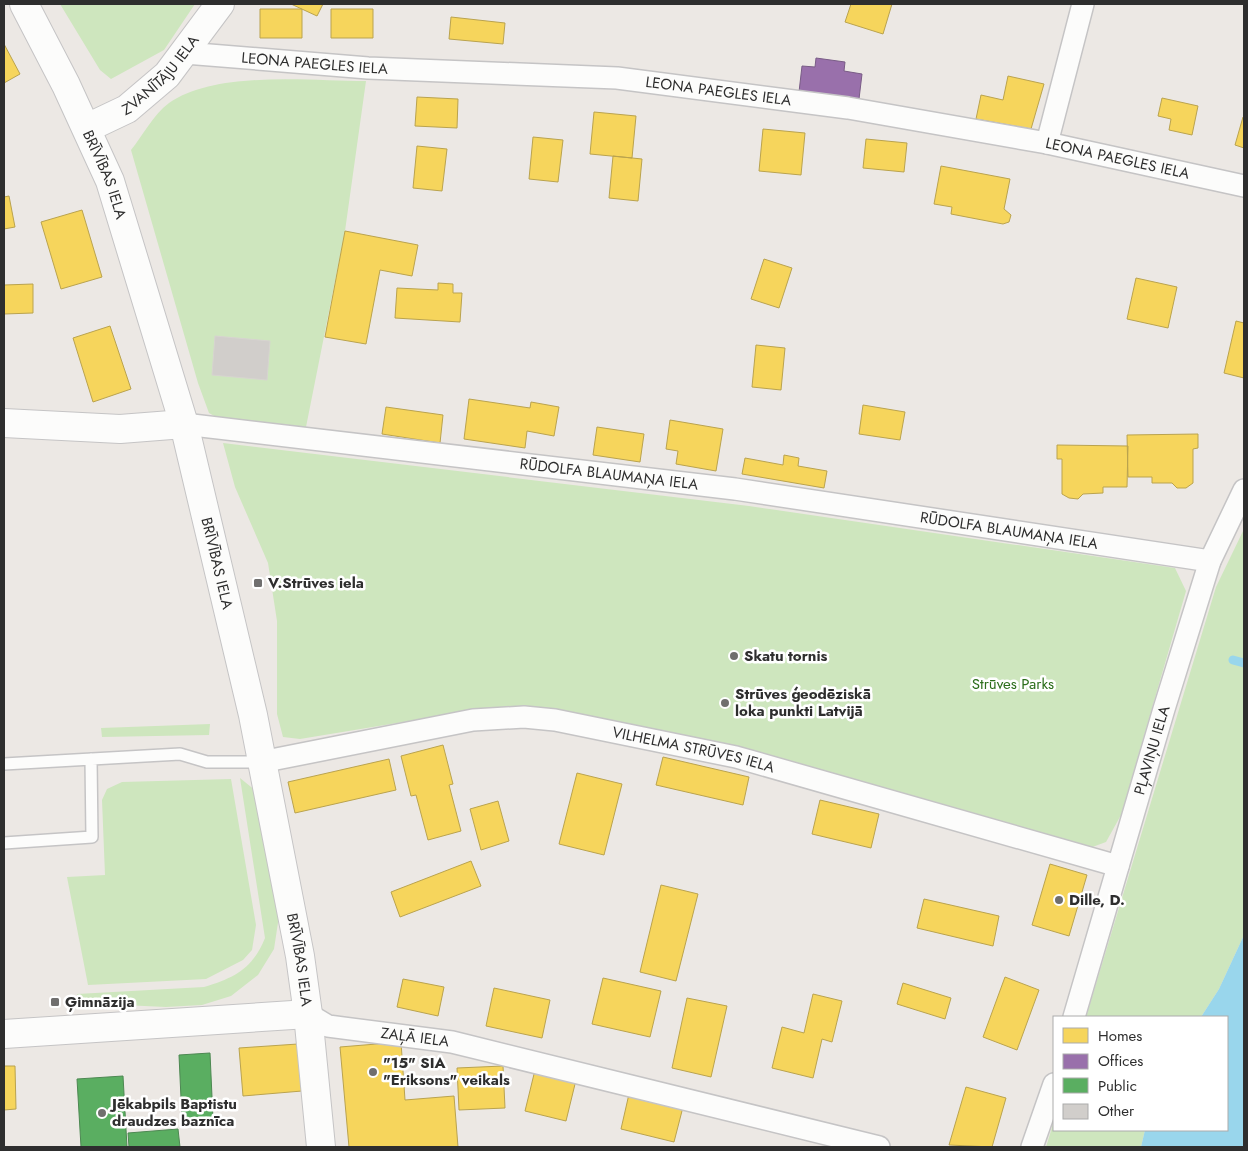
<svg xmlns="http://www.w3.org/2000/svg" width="1248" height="1151" font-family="Jost,sans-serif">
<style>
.green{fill:#cee6be}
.water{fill:#99d6ec}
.homes{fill:#f6d55c;stroke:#baa34e}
.offices{fill:#9970ab;stroke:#795c86}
.public{fill:#5aae61;stroke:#4d8852}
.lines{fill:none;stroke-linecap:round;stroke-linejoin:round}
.stream{stroke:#99d6ec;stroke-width:9}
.building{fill:#d1cecb;stroke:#d7d4d0}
.service-casing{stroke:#c5c4c5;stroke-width:14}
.minor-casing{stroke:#c5c4c5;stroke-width:24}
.tertiary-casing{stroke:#c5c4c5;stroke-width:30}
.secondary-casing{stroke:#c5c4c5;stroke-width:30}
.service{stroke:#fcfcfb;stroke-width:11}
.minor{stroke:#fcfcfb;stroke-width:21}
.tertiary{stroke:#fcfcfb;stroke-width:28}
.secondary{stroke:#fcfcfb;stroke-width:28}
.poi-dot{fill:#706f6e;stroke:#fff;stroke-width:2}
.labels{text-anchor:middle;stroke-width:5;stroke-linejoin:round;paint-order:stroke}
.street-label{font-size:15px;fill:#2e2e2e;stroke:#fff}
.poi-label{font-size:15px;font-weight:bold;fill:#2e2e2e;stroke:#fff;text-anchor:start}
.park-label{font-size:15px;fill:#2c6e1b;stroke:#fff}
</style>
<rect width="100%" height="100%" fill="#ece8e4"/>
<!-- green -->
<path class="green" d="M60,4H195L164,50L111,79L100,70Z
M366,81L345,231L306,427L216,417L209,413L198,383L131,150C143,135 153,115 169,103C217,70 309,81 366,81Z
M223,443L749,506L1175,568L1186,591L1121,815L1106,842L1087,849L757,755L476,710L300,739L283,737L277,714V621L268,563L235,487Z
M1244,529V935L1219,989L1201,1017H1086L1216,587Z
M210,724L209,735L102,737L101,728Z
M240,778L256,791L279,916L274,949L258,975L231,996L202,1005L166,1007L79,1003L77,994L204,987C235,978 253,968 265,938Z
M231,779L256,925L252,950L243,960L206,979L88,985L67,877L105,875L102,800L107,789L122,782Z
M1054,1121V1130H1145L1141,1147H1046Z"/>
<!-- water -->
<path class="water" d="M1244,935V1147H1141L1145,1130H1227V1017H1201L1219,989Z"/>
<!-- homes -->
<path class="homes" d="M291,4H323L317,16Z
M851,4H892L883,34L845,22Z
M260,9H302V38H260Z
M331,9H373V38H331Z
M451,17L505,23L503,44L449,39Z
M4,44L20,74L4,83Z
M1008,76L1044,84L1031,129L976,119L981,95L1003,100Z
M417,97L458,99L457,128L415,126Z
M1162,98L1198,106L1192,135L1169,130L1171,119L1158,116Z
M594,112L636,116L632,158L590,154Z
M1243,117L1244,118V148L1235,145Z
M763,129L805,133L801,175L759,171Z
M533,137L563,140L558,182L529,179Z
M866,139L907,143L904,172L863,168Z
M417,146L447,149L442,191L413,188Z
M613,156L642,159L638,201L609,198Z
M941,166L1010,179L1004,209L1011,215L1009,222L1003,224L951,214L952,207L934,204Z
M9,196L15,227L4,229V197Z
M82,210L102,277L61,289L41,222Z
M345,231L418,245L412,276L380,270L366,344L325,337Z
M764,259L792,268L779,308L751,299Z
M1136,278L1177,287L1168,328L1127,319Z
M438,283L453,284V293H462L460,322L395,318L397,288L438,290Z
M33,284V313L4,314V285Z
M1236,321L1244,323V378L1224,373Z
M110,326L131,389L93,402L73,338Z
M756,345L785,348L781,390L752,387Z
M469,399L530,408L531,402L559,407L554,436L527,431L525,448L464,439Z
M863,405L905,412L900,440L859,434Z
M386,407L443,415L440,443L382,434Z
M670,420L723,429L716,471L676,464L678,451L666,449Z
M597,427L644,434L640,462L593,455Z
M1198,434V448L1193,449V483L1186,488H1177L1172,483H1152V477H1128L1127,435Z
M1057,445L1128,446L1127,487H1103V493L1083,494L1078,499L1069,498L1062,494V459H1057Z
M784,455L799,458L798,466L827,471L824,488L742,474L745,458L783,465Z
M443,745L453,784L449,785L461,831L428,840L416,795L411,796L401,756Z
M663,757L749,777L743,805L656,785Z
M389,759L396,790L295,813L288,782Z
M577,773L622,784L604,855L559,844Z
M820,800L879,814L871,848L812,834Z
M498,801L509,841L481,850L470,809Z
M471,861L481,886L400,917L391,892Z
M1050,864L1087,875L1069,936L1032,925Z
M661,885L698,894L676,981L640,972Z
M924,899L999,916L993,946L917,928Z
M1005,977L1039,990L1017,1050L983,1037Z
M603,978L661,991L650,1037L592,1024Z
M403,979L444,987L438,1016L397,1007Z
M903,983L951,998L945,1019L897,1004Z
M494,988L550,1000L542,1038L486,1026Z
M813,994L842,1001L832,1042L822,1039L813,1078L772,1068L782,1027L804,1033Z
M687,998L727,1006L711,1077L672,1068Z
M401,1042L405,1100L454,1096L458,1147H349L340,1047Z
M298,1044L302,1091L243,1096L239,1048Z
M4,1066H15L16,1109L4,1110Z
M503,1066L505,1108L459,1110L457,1068Z
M535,1070L576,1080L566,1121L525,1111Z
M966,1087L1006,1098L992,1147L949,1145Z
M629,1094L683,1107L674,1142L621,1129Z"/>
<!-- offices -->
<path class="offices" d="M816,58L845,62L844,71L862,74L859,99L799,92L802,66L815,67Z"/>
<!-- public -->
<path class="public" d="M210,1053L213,1119L182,1120L179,1055Z
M123,1076L127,1147H81L77,1079Z
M178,1129L180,1147H129L128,1133Z"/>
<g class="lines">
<!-- stream -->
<path class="stream" d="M1233,660L1244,663"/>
</g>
<!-- building -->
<path class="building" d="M215,336L270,341L267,380L212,375Z"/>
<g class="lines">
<!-- service casing -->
<g class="service-casing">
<path id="service" d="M4,764L180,754L207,762H261
M4,843L92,837L91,759"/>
</g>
<!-- minor casing -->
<g class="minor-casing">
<g id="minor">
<path id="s1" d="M185,53L368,68L617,78L848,108L1047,143L1244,186"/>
<path d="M1047,143L1083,4"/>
<path id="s2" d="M184,424L735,489L1210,561"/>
<path id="s3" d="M261,762L473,720L524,717L555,720L736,757L1118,866"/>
<path id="s4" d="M308,1014L328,1026L452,1042L879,1147"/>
<path id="s5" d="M1074,1017L1164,709L1210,561L1244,490"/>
<path d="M1032,1147L1054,1084"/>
</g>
</g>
<!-- tertiary casing -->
<g class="tertiary-casing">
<g id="tertiary">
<path id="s6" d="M87,128L127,109L167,75L220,4"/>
</g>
</g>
<!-- secondary casing -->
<g class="secondary-casing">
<g id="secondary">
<path id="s7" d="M24,4L66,85L110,181L184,424L253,715L300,956L308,1014L321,1147"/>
<path d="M4,423L120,429L184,424"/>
<path d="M4,1034L308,1014"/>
</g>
</g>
<!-- service -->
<use href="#service" class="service"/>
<!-- minor -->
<use href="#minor" class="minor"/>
<!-- tertiary -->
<use href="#tertiary" class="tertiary"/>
<!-- secondary -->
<use href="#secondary" class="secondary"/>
</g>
<!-- markers -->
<g class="poi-dot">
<rect x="253" y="578" width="10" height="10" rx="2.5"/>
<circle cx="734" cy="656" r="5"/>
<circle cx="725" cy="703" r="5"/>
<circle cx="1059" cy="900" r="5"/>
<rect x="50" y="997" width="10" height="10" rx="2.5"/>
<circle cx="373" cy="1072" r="5"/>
<circle cx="102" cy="1113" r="5"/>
</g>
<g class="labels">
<!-- street labels -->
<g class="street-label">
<text dy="5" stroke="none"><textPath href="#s1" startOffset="130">LEONA PAEGLES IELA</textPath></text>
<text dy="5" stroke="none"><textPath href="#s6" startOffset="92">ZVANĪTĀJU IELA</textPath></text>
<text dy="5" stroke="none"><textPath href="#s1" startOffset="535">LEONA PAEGLES IELA</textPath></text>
<text dy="5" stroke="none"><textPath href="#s1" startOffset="940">LEONA PAEGLES IELA</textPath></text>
<text dy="5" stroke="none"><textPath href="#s7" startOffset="189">BRĪVĪBAS IELA</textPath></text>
<text dy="5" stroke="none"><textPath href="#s2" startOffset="428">RŪDOLFA BLAUMAŅA IELA</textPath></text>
<text dy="5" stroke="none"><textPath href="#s2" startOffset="832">RŪDOLFA BLAUMAŅA IELA</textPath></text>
<text dy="5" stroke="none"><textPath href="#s7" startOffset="594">BRĪVĪBAS IELA</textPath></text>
<text dy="5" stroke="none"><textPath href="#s3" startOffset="440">VILHELMA STRŪVES IELA</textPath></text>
<text dy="5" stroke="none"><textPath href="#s5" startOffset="278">PĻAVIŅU IELA</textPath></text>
<text dy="5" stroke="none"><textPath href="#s7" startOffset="999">BRĪVĪBAS IELA</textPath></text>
<text dy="5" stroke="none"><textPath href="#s4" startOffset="111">ZAĻĀ IELA</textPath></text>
</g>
<!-- poi labels -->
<g class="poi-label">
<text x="268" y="588">V.Strūves iela</text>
<text x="744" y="661">Skatu tornis</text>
<text x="735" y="699">Strūves ģeodēziskā<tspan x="735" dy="17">loka punkti Latvijā</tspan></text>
<text x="1069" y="905">Dille, D.</text>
<text x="65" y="1007">Ģimnāzija</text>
<text x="383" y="1068">"15" SIA<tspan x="383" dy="17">"Eriksons" veikals</tspan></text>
<text x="112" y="1109">Jēkabpils Baptistu<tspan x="112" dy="17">draudzes baznīca</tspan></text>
</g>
<!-- park labels -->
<g class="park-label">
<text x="1013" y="689">Strūves Parks</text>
</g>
</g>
<!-- border -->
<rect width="1248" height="1151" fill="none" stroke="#2e2e2e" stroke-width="10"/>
<!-- legend -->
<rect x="1053" y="1016" width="175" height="115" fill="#ffffff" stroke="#ababab"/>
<rect x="1063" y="1028" width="25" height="15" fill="#f6d55c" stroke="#ababab"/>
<text x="1098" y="1041" font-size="15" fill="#2e2e2e">Homes</text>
<rect x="1063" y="1054" width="25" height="15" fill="#9970ab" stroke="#ababab"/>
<text x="1098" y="1066" font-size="15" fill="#2e2e2e">Offices</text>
<rect x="1063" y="1078" width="25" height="15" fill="#5aae61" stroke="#ababab"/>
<text x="1098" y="1091" font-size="15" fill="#2e2e2e">Public</text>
<rect x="1063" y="1104" width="25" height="15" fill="#d1cecb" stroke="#ababab"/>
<text x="1098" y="1116" font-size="15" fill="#2e2e2e">Other</text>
</svg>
